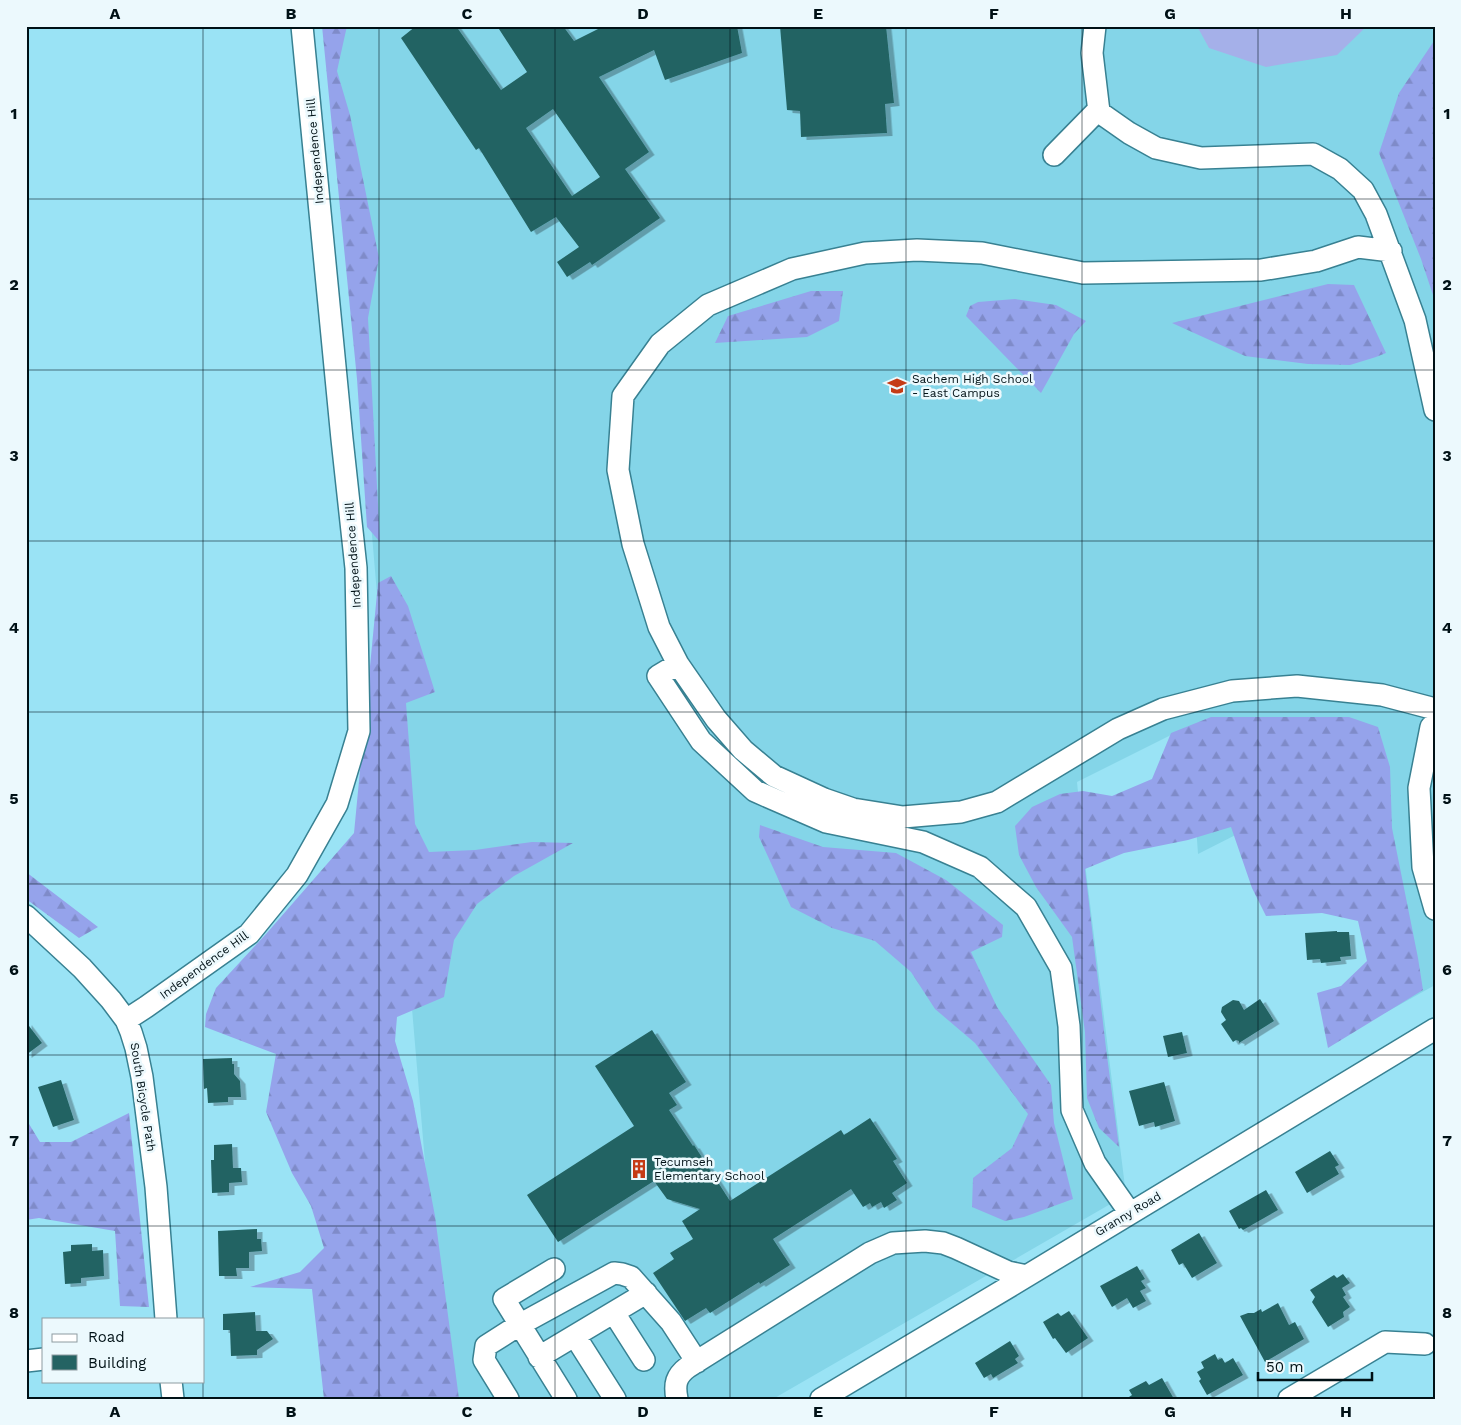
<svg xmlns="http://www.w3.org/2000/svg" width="1461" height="1425" font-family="'Work Sans',sans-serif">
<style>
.built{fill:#84d5e8}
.forest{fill:url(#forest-firs)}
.pitch{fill:#a5b0e9}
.building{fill:#246363;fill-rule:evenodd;filter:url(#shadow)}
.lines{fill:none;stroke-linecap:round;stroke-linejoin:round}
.minor-casing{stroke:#388192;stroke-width:24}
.minor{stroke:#fff;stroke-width:21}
.grid{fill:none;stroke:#001116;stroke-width:1;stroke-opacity:0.55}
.labels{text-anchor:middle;stroke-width:5;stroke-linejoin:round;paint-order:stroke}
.street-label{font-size:12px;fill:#001116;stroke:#ecf9fd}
.poi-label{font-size:12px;fill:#001116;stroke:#ecf9fd;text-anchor:start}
.neatline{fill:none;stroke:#001116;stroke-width:2}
.grid-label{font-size:16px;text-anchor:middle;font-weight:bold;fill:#001116}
</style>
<defs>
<pattern id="forest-firs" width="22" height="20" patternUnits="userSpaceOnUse" patternTransform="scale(1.25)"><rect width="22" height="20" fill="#95a3eb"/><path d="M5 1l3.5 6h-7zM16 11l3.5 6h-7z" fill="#7f8bc9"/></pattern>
<filter id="shadow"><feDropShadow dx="5.5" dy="3" stdDeviation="0" flood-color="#0004"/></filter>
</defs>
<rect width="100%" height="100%" fill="#9ae3f5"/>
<!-- built -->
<path class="built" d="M329,26H1432L1435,46V985L1385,1013L1352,776L1198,854L1189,726L1077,782L1084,855L1126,1195L773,1399H445Z"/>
<!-- forest -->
<path class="forest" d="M322,26H347L337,71L350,115L379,258L368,318L380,542L367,527L357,379Z
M1435,36V301L1421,259L1379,153L1399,93L1434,41Z
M1328,284L1354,285L1386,353L1376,357L1350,365L1308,364L1245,356L1172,323Z
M811,291H843L839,321L807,337L715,343L728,316Z
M1015,299L1056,305L1086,321L1074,334L1041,393L966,316L970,306L978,302Z
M391,576L408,606L435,692L406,703L415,824L429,852L475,850L532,842L573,843L514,876L477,904L454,940L444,997L397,1017L395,1041L413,1101L435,1216L459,1399H324L312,1289L250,1287L300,1272L324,1248L311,1206L292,1173L266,1112L276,1054L205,1027L206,1014L216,988L266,934L354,833L378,583Z
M1211,717H1349L1378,727L1390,767L1392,828L1418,958L1423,990L1328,1048L1317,993L1341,986L1367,961L1358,921L1322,913L1266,916L1252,888L1231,827L1188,840L1124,853L1085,869L1106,1048L1119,1147L1099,1128L1087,1098L1085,1032L1072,937L1036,887L1019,855L1015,826L1032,807L1060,794L1083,791L1112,796L1152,779L1171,733Z
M760,825L823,847L896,853L946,880L1003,925L1002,937L971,952L997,1007L1051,1085L1054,1123L1073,1199L1024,1217L1005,1221L972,1207L973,1178L1012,1148L1028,1114L975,1043L935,1009L911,972L875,941L832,928L791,907L759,837Z
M26,872L98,927L79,938L26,899Z
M129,1113L149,1307L120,1306L115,1231L39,1218L26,1220V1119L40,1142H71Z"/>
<!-- pitch -->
<path class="pitch" d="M1197,26H1367L1337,55L1266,67L1209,48Z"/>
<!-- building -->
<path class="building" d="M416,26H456L501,90L527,72L497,26H563L574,41L604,26H737L742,53L665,80L654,50L599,77L649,152L625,169L660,218L592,265L590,262L567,277L557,262L579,247L556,217L531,232L479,148L476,150L401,38ZM553,109L600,177L572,196L526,128Z
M780,26H886L894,103L885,104L887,133L801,137L800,111L787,110Z
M1337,931V932H1349L1351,956L1340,957L1341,961L1321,963L1320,959L1307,960L1305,933Z
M1260,999L1274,1021L1239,1043V1041L1236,1040L1233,1042L1221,1024L1226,1020L1221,1012L1222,1007L1233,1000L1239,1001L1244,1010Z
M26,1022L42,1043L26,1055Z
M652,1030L686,1082L669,1093L677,1105L669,1110L693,1146L694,1145L730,1201L841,1130L844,1135L870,1118L897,1159L893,1161L907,1183L892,1193L897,1200L884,1208L881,1202L872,1207L870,1203L863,1207L851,1189L773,1239L790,1265L760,1284L759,1282L710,1313L706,1308L685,1321L653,1273L674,1259L670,1253L693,1239L682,1221L700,1209L667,1199L654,1181L558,1242L527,1195L634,1126L595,1066Z
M1182,1032L1187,1053L1168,1057L1163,1036Z
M232,1058V1064H234V1074L240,1081L241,1097H228V1102L208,1103L207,1088L204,1089L203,1059Z
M61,1080L74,1120L53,1127L38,1087Z
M1164,1082L1175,1121L1155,1127L1154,1122L1139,1126L1129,1091Z
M232,1144L233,1168H241L242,1182L229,1183V1192L212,1193L211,1160H214V1145Z
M1330,1151L1339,1165L1335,1167L1339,1174L1307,1193L1295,1172Z
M1266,1190L1278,1210L1243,1230L1241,1228L1239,1229L1229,1211Z
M257,1229V1239H261L262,1251L249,1252V1268H236L237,1276H219L218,1231Z
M1199,1233L1217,1263L1192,1278L1183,1263L1179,1265L1171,1250Z
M92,1244V1251L103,1250L104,1276L81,1278V1283L65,1284L63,1252L71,1251V1245Z
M1137,1266L1145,1279L1141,1281L1146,1288L1140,1291L1146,1301L1133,1308L1127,1298L1112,1307L1100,1286Z
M1343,1274L1350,1283L1342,1288L1346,1295L1343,1297L1350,1307L1343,1312L1344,1317L1328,1327L1312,1302L1315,1297L1310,1290L1334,1275L1337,1278Z
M1278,1303L1289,1325L1295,1322L1304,1339L1265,1362L1240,1316L1248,1313H1254L1261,1309L1262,1312Z
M1069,1311L1088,1338L1066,1353L1055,1338L1053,1339L1043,1322L1058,1313L1061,1316Z
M255,1312L256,1331H267L273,1339L257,1350V1355L231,1356L230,1330H223V1314Z
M1010,1341L1019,1356L1015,1359L1018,1363L993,1378L991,1374L984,1378L975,1363Z
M1215,1354L1218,1360L1222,1358L1225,1363L1233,1358L1243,1375L1207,1395L1199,1381L1201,1379L1197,1372L1204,1368L1201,1362Z
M1162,1378L1174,1399H1126L1132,1395L1129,1390L1146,1381L1149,1385Z"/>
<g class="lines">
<!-- minor casing -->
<g class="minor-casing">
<path id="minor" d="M1095,26L1092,53L1099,112L1129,133L1156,148L1201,158L1313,154L1340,169L1363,190L1376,214L1415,320L1435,410
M1054,155L1099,109
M1391,251L1358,247L1316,261L1261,270L1083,273L982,253L917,250L865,253L792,269L708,305L660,344L623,396L618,470L633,544L659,627L678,664L716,719L743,750L774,776L824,799L853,809L903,817L961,812L997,802L1118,729L1163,709L1232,691L1297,686L1382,695L1435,709
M678,664L658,676L701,741L755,791L826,822L923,842L980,867L1026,907L1061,968L1069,1026L1072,1110L1095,1163L1130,1213
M1435,723L1431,727L1419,788L1423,867L1435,909
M26,916L82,968L111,1000L126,1020L131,1032L136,1048L142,1077L156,1187L166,1319
M126,1020L146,1007L249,934L297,875L337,804L359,731L356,568L342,439L302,26
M554,1269L504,1299L566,1399
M614,1313L644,1360
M575,1336L615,1399
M539,1357L646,1293
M26,1361L44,1359
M171,1381L173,1399
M508,1399L484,1360L486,1346L519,1325L614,1273L622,1274L631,1277L671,1322L697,1362
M677,1399C674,1384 676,1376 688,1367L870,1253L893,1243L925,1241L943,1243L956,1248L1008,1272L1027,1276
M821,1399L1012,1285L1435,1029
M1289,1399L1385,1342L1425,1344"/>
</g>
<!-- minor -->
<use href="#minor" class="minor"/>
</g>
<!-- grid -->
<path class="grid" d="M203,26V1319M379,26V1399M555,26V1399M730,26V1399M906,26V1399M1082,26V1399M1258,26V1399M26,199H1435M26,370H1435M26,541H1435M26,712H1435M26,884H1435M26,1055H1435M26,1226H1435M203,1381V1399"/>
<!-- icons -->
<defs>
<g id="school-bare" transform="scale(1.5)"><path d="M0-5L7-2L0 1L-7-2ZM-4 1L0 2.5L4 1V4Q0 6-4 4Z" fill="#c53b15" stroke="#ecf9fd" stroke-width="2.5" paint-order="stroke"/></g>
<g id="building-bare" transform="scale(1.5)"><path d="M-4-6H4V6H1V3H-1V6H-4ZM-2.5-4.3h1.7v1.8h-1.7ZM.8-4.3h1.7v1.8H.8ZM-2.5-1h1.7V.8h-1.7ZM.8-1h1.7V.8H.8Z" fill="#c53b15" stroke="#ecf9fd" stroke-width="2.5" paint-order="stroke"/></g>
</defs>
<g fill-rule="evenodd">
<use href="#school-bare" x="897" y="386"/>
<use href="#building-bare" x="639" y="1169"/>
</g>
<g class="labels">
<!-- street labels -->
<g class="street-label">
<text transform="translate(315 151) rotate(-95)" y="4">Independence Hill</text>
<text transform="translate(353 555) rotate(-94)" y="4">Independence Hill</text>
<text transform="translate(204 965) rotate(-36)" y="4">Independence Hill</text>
<text transform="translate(143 1097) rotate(81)" y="4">South Bicycle Path</text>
<text transform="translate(1128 1214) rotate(-31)" y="4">Granny Road</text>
</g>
<!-- poi labels -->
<g class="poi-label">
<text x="912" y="383">Sachem High School<tspan x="912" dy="14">- East Campus</tspan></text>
<text x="654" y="1166">Tecumseh<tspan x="654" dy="14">Elementary School</tspan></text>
</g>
</g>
<!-- border -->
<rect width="1461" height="1425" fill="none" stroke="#ecf9fd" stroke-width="55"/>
<!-- legend -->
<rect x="42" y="1318" width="162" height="65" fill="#ecf9fd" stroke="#8e9ca1"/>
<rect x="52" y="1334" width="25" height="8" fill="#ffffff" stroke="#8e9ca1"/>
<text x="88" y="1342" font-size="15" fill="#001116">Road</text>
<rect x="52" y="1355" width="25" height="15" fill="#246363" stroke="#8e9ca1"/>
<text x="88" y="1368" font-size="15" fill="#001116">Building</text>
<!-- scale -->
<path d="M1258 1372v8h114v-8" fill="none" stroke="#001116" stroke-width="2.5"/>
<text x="1266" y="1372" font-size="15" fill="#001116" stroke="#ecf9fd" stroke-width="4" paint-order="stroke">50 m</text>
<rect x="28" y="28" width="1406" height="1370" class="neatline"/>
<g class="grid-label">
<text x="115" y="19">A</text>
<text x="291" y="19">B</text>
<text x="467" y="19">C</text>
<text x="643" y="19">D</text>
<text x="818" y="19">E</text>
<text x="994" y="19">F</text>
<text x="1170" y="19">G</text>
<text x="1346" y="19">H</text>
<text x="14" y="119">1</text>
<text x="1447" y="119">1</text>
<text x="14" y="290">2</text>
<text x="1447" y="290">2</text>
<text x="14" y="461">3</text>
<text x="1447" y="461">3</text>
<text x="14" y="633">4</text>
<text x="1447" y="633">4</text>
<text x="14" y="804">5</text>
<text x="1447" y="804">5</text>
<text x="14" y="975">6</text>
<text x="1447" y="975">6</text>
<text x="14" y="1146">7</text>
<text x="1447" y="1146">7</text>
<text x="14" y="1318">8</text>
<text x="1447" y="1318">8</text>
<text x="115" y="1417">A</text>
<text x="291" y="1417">B</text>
<text x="467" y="1417">C</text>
<text x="643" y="1417">D</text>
<text x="818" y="1417">E</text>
<text x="994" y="1417">F</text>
<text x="1170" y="1417">G</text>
<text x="1346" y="1417">H</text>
</g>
</svg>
